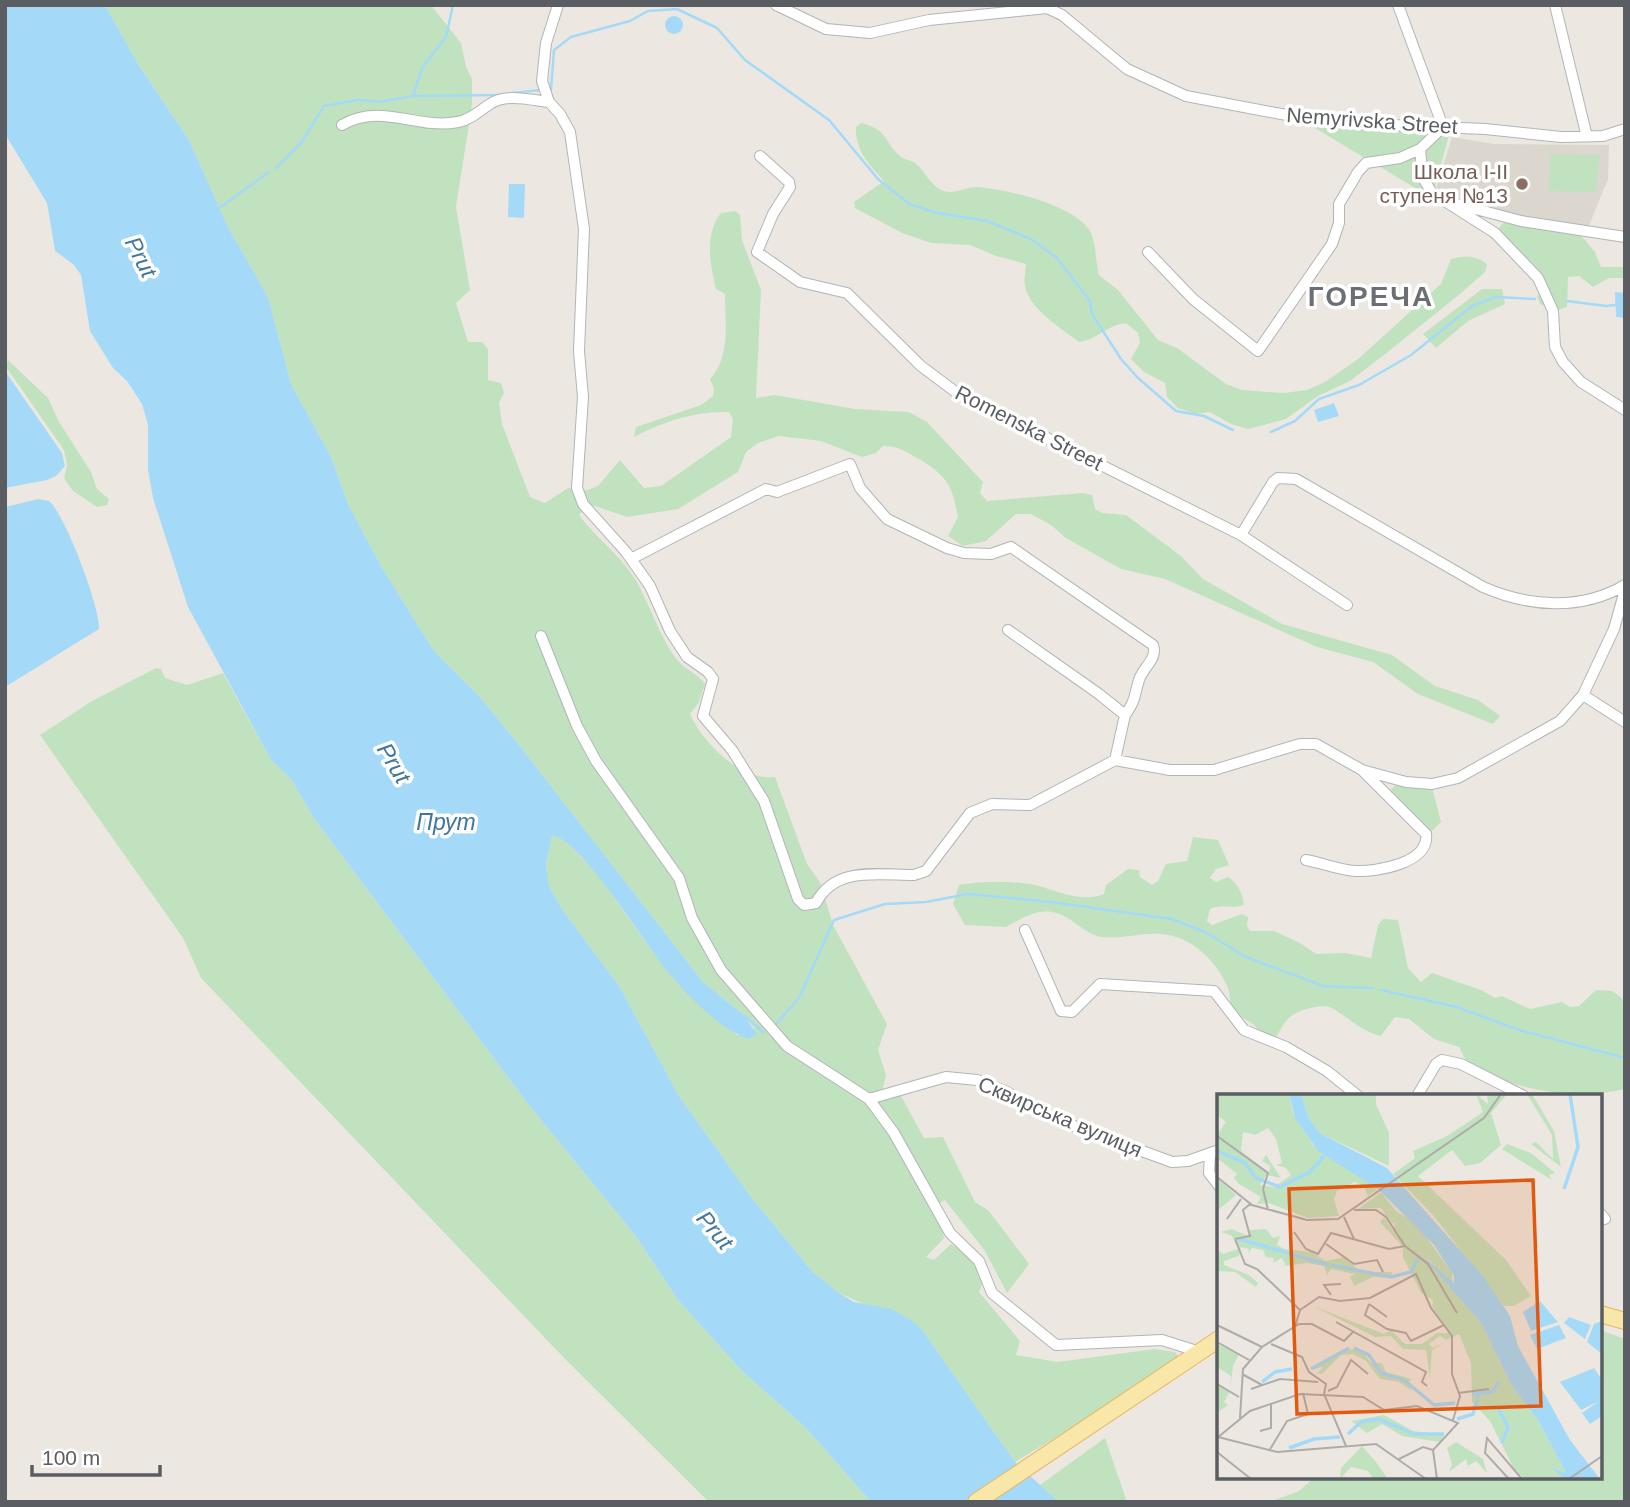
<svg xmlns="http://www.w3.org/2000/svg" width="1630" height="1507" font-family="Arial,sans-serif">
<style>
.education{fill:#dbd7cf}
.green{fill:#c1e2bf}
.water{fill:#a4daf8}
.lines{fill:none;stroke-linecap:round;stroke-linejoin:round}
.stream{stroke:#a4daf8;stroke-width:2.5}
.minor-casing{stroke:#b2b4b8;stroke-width:12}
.primary-casing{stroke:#e6b75f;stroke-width:18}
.minor{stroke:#fff;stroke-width:10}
.primary{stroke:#f9e6a9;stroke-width:16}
.education-dot{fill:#8d6e63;stroke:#fff;stroke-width:2.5}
.labels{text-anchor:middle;stroke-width:7;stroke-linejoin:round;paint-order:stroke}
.street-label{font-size:21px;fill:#5a5d61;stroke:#fff}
.education-label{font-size:21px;fill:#785e54;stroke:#fff;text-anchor:end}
.water-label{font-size:23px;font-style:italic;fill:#4176a0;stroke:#fff}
.district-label{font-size:28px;font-weight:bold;letter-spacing:2px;fill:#6b6f73;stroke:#fff}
.inset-river{fill:none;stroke:#a4daf8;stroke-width:3.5}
.inset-road{fill:none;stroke:#aeacaa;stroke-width:2}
.view{fill:#e15910;fill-opacity:0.15;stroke:#e15910;stroke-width:3.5}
.inset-edge{fill:none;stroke:#5a5d61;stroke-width:3.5}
</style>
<rect width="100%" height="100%" fill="#ece8e1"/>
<!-- education -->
<path class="education" d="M1452,137L1494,144L1609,145L1608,179L1588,228L1496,211L1436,189Z"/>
<!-- green -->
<path class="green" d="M105,5H431L461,43L466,67L472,79V105L456,207L470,290L456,303L468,342H482L488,349V380L501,383L504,393L499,402L502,424L530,497L545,503L568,488L588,490L598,486L620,460L644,488L661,486L731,437L733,419L729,412C695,411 664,421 634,437L636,427L701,405L713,396L714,388L710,379C731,356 725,323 725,294L716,289C710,264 704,235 721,213L735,211L740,215L742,240L761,290L756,398L775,395L855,409L909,412L927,422L983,482L980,493L987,501L1083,493L1092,495L1095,509L1102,513L1126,515L1181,556L1203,579L1282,624L1392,655L1435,686L1478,700L1500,716L1493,724L1418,694L1373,662L1317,647L1165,579L1121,569L1066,538L1051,525L1031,514H1016L986,541L963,546L948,536L958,517C952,485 947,476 919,459C906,452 899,446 883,446L876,453L862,457L821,441L779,436L758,443L746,452L738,472L678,509L627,517L589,504L579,515C595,537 618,553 633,576C650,602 660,641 680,663C688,671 698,674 705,684L699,702L690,714C703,743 740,781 775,777L807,864L820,882L833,925L887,1024L878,1050L886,1075L883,1087L888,1095L901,1096L924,1138L943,1137L975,1202L989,1211L1029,1264L1007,1293L985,1251L945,1200L936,1205L944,1238L926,1257L934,1260L951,1244L975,1261L985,1277L979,1292L1020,1341L1016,1355L1058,1362L1154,1349L1175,1352L1181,1361L1015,1462L923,1331L839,1293L812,1271L751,1197L679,1096L619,986L562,909L549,886L546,866L552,835L564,839L597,874L648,945L688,992L737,1035L755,1029L744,1015L703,982L516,741L480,697L434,651L381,566L348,504L331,457L291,384L268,297L228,227L189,140L138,64Z
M861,123C889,130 883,141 900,156C904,160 911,160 915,163C925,171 929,183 941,190C954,196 965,186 978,187C1008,190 1068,203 1088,228C1097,241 1095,260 1099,275L1118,290L1158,340L1177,348L1226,384L1242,390L1284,393L1307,390L1325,382L1358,359L1441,284L1451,259C1465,255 1475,255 1487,264L1485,272L1460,294L1389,351L1350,381L1318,396L1286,419L1248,429L1231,424L1210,412L1196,414L1178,408L1167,397L1165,383L1144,372L1131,359L1140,343L1138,333L1126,323C1105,326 1099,339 1079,342C1061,328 1030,310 1025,286C1023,280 1026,271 1026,264L996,256L970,245L931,243L902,233L855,208L854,202L884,181C869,164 855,151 856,127Z
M1330,126L1449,135L1432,198L1313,127Z
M1551,154L1600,155L1596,192L1548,191Z
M1505,221L1579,233L1595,252L1601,267H1625V278H1609L1593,287L1579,276L1568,277L1567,307L1558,310L1540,304L1537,296L1549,290L1527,259L1497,230Z
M1482,289H1502L1505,304L1468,321L1436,348L1423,334Z
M8,360L48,398L58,420L91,472L97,489L109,499L107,505L97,507L73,491L64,478L67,465L64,450L6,367Z
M156,668L161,669L165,678L187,685L223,673L271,760L291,779L313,817L528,1104L635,1235L678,1300L742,1371L806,1428L871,1502H709L566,1360L201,978L183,938L40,735L92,701Z
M1394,786L1432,787L1441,822L1430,833L1391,790Z
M1193,837L1218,840L1229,865L1216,869L1210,878L1216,882L1228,877C1237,882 1243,894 1244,905C1232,909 1222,904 1210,909L1207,921L1212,925L1242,914L1248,917L1247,926L1250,931H1274L1300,943L1316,954L1345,953L1371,958L1378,925L1383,919L1398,920L1408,968L1421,982L1432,973L1481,990L1495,998L1502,996L1530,1009L1562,1002L1570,1007L1579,1006L1596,990L1612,991L1622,998L1625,1007V1089C1571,1102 1519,1089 1469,1067L1459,1047L1434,1039L1409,1019L1395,1017L1381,1036C1361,1031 1349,1018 1332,1008C1323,1003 1298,1010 1290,1017C1284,1022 1280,1030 1277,1036L1260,1033C1254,1020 1237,1019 1231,1004C1229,999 1230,993 1228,988C1217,961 1191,936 1161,934C1140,932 1117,941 1097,936C1087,933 1077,924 1069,919C1045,903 1026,916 1006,927L965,925L953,904L959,885C981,881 1009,881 1031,884C1055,889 1080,904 1104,894L1106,885L1128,869L1139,870L1140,877L1152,885L1158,881L1166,864L1187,861Z
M1600,1330L1625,1339V1502H1270L1299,1491L1315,1477H1600Z
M1105,1438L1127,1502H1059L1040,1485Z"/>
<!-- water -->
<path class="water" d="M5,5H105L138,64L189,140L228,227L268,297L291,384L331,457L348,504L381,566L434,651L480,697L516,741L703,982L744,1015L757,1034L749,1039C719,1029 688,996 668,972C649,949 576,833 552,836L546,865L549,886L562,909L619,986L679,1096L751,1197L812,1271L839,1293L854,1302L891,1309L911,1320L923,1331L1015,1462L1059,1502H871L806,1428L742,1371L678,1300L635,1235L528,1104L313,817L291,779L271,760L188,607L153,498L148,470V425L142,404L127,381L113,368L90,331L81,275L74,265L55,251L47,203L5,134Z
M665 25a9 9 0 1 1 18 0a9 9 0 1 1-18 0Z
M509,184H525L524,218L508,217Z
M1615,292L1625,293V318L1616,317Z
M5,371L62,453L65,466L56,476L47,480L5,488Z
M1334,403L1339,416L1318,422L1314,410Z
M38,499L49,501C65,514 101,609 99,629L5,687V507Z"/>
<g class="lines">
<!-- stream -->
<path class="stream" d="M547,90L551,89L554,50L571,37L630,21L648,11L677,9L717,28L745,60L829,120L878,179L909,204L938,213L987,221L1031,239L1057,258L1090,301L1092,314L1121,359L1137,377L1176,411L1204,416L1233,430
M513,93L541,90
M413,96L422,68L446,37L453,5
M276,168L301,143L324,106L358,100L380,102L413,96L499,95
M218,209L269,172
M1567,301L1606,306L1625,304
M1271,432L1295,421L1319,399L1359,385L1411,355L1472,306L1496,297L1535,299
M1381,990L1457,1007L1519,1030L1625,1058
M744,1015L764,1033
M776,1024L799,998L834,920L885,904L926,902L968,894L1051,902L1172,919L1205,932L1246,957L1323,986L1372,988"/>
<!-- minor casing -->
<g class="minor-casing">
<path id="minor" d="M558,5L546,43L542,81L549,102L560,114L570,132L584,229L579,351L583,397L577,488L583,504L626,552L650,586L670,631L687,657L708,672L713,679L703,716L732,750L764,801L798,899L804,905L816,903C835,866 878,875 914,875L926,871L970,813L992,804L1030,805L1115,760L1170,770H1214L1300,744H1316L1362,770L1406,782L1432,784L1458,778L1560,721L1583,695L1614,629L1625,590
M776,5L826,29L870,33L929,20L1047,8L1062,15L1127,69L1186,96L1323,122L1485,129L1561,137L1603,136L1625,129
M1398,5L1443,127L1420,149L1423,178L1432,193L1495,233L1538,278L1553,311L1555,347L1563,362L1581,382L1625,410
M1555,5L1587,137
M342,125C381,102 417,130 458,122C472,119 479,111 490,104C506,93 531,100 549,102
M760,156L789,182L790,187L773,214L757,252L800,282L847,293L921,366L957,393L1241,535L1347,605
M1453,203L1521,221L1625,237
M1148,252L1193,299L1258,351L1332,244L1339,223V204L1358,172L1366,163L1400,158L1420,149
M1241,535L1273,482L1278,478L1296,479L1483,587C1529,607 1581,611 1625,585
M631,559L766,489L777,492L850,464L860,488L887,519L947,548L964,553L991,554L1011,547L1153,645C1158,659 1143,667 1139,680C1134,696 1136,700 1125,715
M1008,630L1099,694L1125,715L1115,760
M541,636L577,726L596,761L679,878L692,918L721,970L787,1046L869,1099L894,1133L950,1233L979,1261L992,1293L1056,1345L1162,1340L1200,1352
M1583,695L1625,722
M1306,860C1322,863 1339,870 1355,871C1377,872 1430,863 1426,834L1363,771
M1025,930L1061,1011L1072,1012L1100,984L1214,991L1244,1030L1286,1047L1327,1071L1358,1096
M1417,1096L1436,1064L1442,1060L1461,1064L1524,1096
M869,1099L946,1077L977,1080L1005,1091L1052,1118L1172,1162L1188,1161L1219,1150
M1210,1155L1209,1173L1219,1186
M1600,1213L1605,1219"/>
</g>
<!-- primary casing -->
<g class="primary-casing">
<path id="primary" d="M1600,1314L1625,1321
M976,1502L1219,1339"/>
</g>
<!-- minor -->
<use href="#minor" class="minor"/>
<!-- primary -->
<use href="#primary" class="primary"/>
</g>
<!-- markers -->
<circle class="education-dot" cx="1522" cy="184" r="7"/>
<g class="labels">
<!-- street labels -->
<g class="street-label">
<text transform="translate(1372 121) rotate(4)" y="7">Nemyrivska Street</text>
<text transform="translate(1029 428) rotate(27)" y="7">Romenska Street</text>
<text transform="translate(1060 1117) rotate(23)" y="7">Сквирська вулиця</text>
</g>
<!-- education labels -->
<g class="education-label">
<text x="1508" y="179">Школа I-II<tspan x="1508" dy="24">ступеня №13</tspan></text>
</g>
<!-- water labels -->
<g class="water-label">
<text transform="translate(141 257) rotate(63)" y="8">Prut</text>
<text transform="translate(394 763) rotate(59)" y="8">Prut</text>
<text x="446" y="830">Прут</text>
<text transform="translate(715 1230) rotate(50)" y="8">Prut</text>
</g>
<!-- district labels -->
<g class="district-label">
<text x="1371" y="306">ГОРЕЧА</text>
</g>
</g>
<!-- overview -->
<g transform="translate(1217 1094)">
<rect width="385" height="385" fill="#ece8e1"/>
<path d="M0,0H72L76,19L96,51L161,95L151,102L147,93L138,88L120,97L117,105L122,122L91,124L52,109L40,110L44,103L22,90L17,84L20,80L0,64V41L9,28L0,21ZM51,34L59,45L65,69L59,71L69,74L74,81L57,93L43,91L49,81L64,84L49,61L45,67L53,72L52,79L24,57L26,38L38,41ZM84,0H159V10L172,39V72L103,39L91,23ZM259,0L271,10L270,0H290L274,19L284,51L263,69L248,72L235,56L201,82L289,166L314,202L297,212H287L216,121L176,80L198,64L196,57L230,42L266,18ZM310,0H315L337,37L344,73L314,50L319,48L336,65L335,41ZM290,50L314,59L338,79L332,81L335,86L285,55ZM0,84L19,101L0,117ZM164,98L179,117L200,130L235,179L236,190L206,160L264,229L295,292L321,326L349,379L332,373L349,385H308L297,375L273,327L255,308L254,269L242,240L229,246L223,242L212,250L215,254L227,249L215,256L213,284L209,256L186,255L174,242L158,243L96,212L167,240L174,236L188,250H205L220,239H233L215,213L216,206L204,199L186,163V153L163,128L167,123L176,137L178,128L175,130L164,114L141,115ZM15,135L31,142L33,136L49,135L56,144L63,142L60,151L67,155L95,158L108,167L128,163L143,178H175L176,184L156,183L137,192L133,183L138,180L114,175L110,181L107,172L90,169L69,172L65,164L56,169L57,164L49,163L46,156L35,154L31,160L32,155L24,153L22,162L7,167V171L32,181L41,189L39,193L18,178L0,177V155L6,160L21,155L15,142L4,138ZM0,250L22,260L16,272L13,297L7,308L11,311L1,318L0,289L13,297L14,282L0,273ZM138,255L146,257L154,269H165L169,278L195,285L191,289L195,297L182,288L163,285L149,267L136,260L124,261L105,280H100L106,273L97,275L129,256ZM167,321L196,337L227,341L223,348L185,342L165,330L150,339L134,327ZM239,348L266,365L270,379L259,367L251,372L249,365L232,378L235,370L230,354ZM145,352L159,368L171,385H156L151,377L134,373L123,385L124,374Z" fill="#c1e2bf" fill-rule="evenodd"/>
<path d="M72,0H84L91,23L103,39L170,74L266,182L293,222L301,252L353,346L383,385H349L332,373L349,379L321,326L295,292L264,229L205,161L237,189V182L217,151L161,95L101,57L78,24ZM323,207L341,228L314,237L306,218ZM352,223L374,231L368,245L347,229ZM385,227V260L370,248L377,230ZM342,231L349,244L320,255L313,241ZM377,274L385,286V322L373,330L365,319L382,307L364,316L343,288Z" fill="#a4daf8"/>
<path class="inset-river" d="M0,57L28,69L39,84L63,93L93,78L107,62M347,95L361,53L353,0M22,145L112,171M114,171L174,183L194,178L202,163M137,254L152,261L164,279L187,286L217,311L238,309M94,275L132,254M45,288L58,278L75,275M255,300L275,298L282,288M281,314L291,333L285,349M240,325L256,320L262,299M131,340L144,328L162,325L197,340H227M72,354L97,345L123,343"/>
<path class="inset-road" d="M0,42L51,79L46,95L51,116M0,83L35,111L90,126L121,125L267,24L284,0M137,116H159L169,123L188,152L211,170L240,219M127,123L137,145M10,125L24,105M77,138L89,155L101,160L114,139L172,155L188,152M18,145L28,170L40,175L83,216M18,145L33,142L26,116L33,110M109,150L137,170L160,166L166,178M114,201L107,191L124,190M152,210L148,221L170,235L189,239L194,247L227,231M152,210L170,223M119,228L209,278L205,288L210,292M0,231L45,253M78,233L83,216L102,203L123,207L153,204L199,180L214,214L235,242V280L243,302L236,326M0,248L32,266M54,250L85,263L92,278L109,290L107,300L129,352M25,280L45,291M0,290L22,303M34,295L63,285L101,288M111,297L120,293L134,266L151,280M241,299L272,295M23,324L26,275L45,253L82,230H95L127,247L136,238M43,337L54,334V309M1,343L60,358L159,350L209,385M0,344L33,317L83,300L146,303L167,316L200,312L241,329L216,356L220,385M52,357L70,327L91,320L86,299M0,358L34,385M182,365L206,353L216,356M292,385L268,359L270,344L305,385M352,385L385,362"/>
<path class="view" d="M316,86L324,312L80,320L72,95Z"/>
<rect width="385" height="385" class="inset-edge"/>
</g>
<!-- border -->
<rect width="1630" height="1507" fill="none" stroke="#5a5d61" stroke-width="14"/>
<!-- scale -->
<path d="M32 1465v10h128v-10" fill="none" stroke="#5a5d61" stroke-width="3.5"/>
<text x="42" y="1465" font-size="21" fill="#5a5d61" stroke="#ffffff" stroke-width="5" paint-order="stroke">100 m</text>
</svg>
